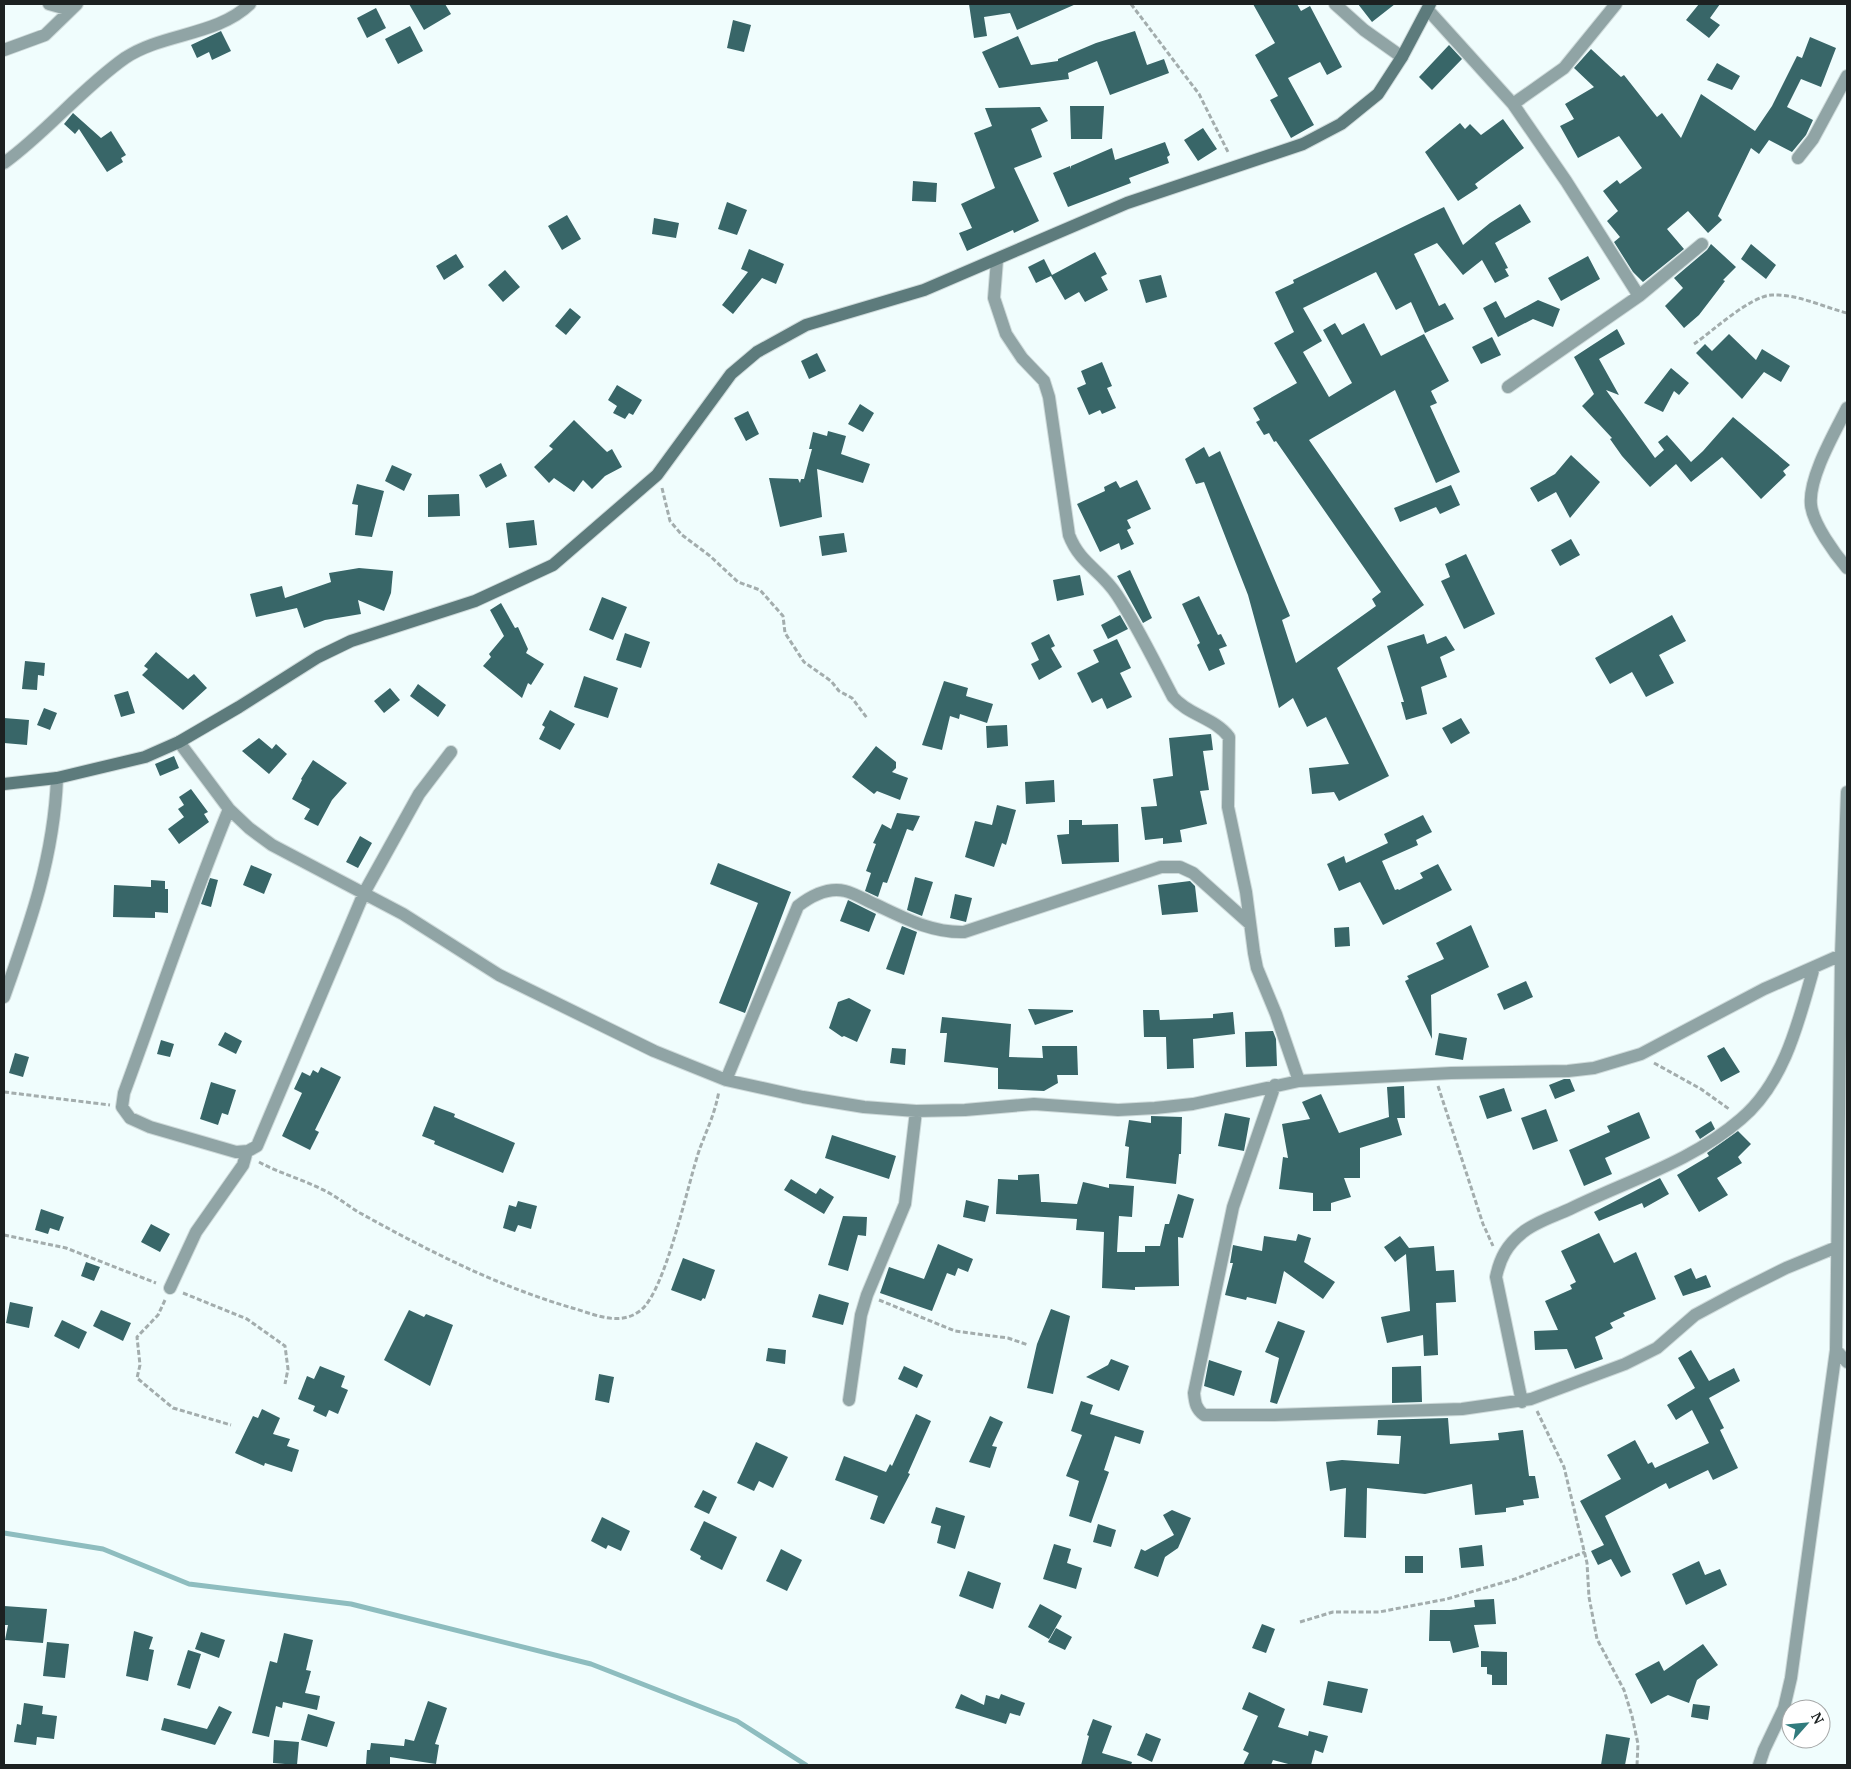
<svg xmlns="http://www.w3.org/2000/svg" width="1851" height="1769" font-family="'PT Serif',serif">
<style>
.lines{fill:none;stroke-linecap:round;stroke-linejoin:round}
.stream{stroke:#8ebdbf;stroke-width:5}
.building{fill:#386668}
.street-casing{stroke:#cedada;stroke-width:14}
.secondary-casing{stroke:#cedada;stroke-width:14}
.path{stroke:#a3adad;stroke-width:3;stroke-dasharray:5 2.5;stroke-linecap:butt}
.street{stroke:#90a4a5;stroke-width:12}
.secondary{stroke:#5d7b7c;stroke-width:12}
</style>
<rect width="100%" height="100%" fill="#f0fdfd"/>
<g class="lines">
<!-- stream -->
<path class="stream" d="M4,1533L103,1549L189,1584L351,1604L591,1664L737,1721L806,1765"/>
</g>
<!-- building -->
<path class="building" d="M409,4H445L451,14L424,30Z
M969,4H1076L1017,30L1010,13L984,17L987,36L974,38Z
M1253,4H1297L1301,11L1310,6L1342,67L1327,75L1320,62L1288,78L1314,125L1291,138L1270,100L1278,96L1255,55L1275,43Z
M1358,4H1395L1372,22Z
M1699,4H1720L1710,18L1720,25L1709,38L1686,20Z
M376,8L386,28L367,38L357,18Z
M733,20L751,25L744,52L727,48Z
M410,26L423,51L398,64L385,39Z
M221,31L231,51L212,60L209,52L197,58L191,45Z
M1135,31L1147,65L1164,59L1169,73L1110,95L1097,61L1068,73L1069,79L999,88L982,52L1018,36L1031,65L1058,61V59L1096,43Z
M1810,37L1836,48L1821,87L1801,79L1787,107L1813,120L1806,135L1792,152L1769,140L1759,154L1751,148L1718,216L1722,220L1708,233L1688,211L1667,229L1684,249L1643,282L1633,272L1614,242L1620,237L1607,221L1618,211L1603,191L1617,180L1620,184L1642,168L1619,136L1578,158L1560,126L1574,119L1565,104L1594,87L1574,68L1591,49L1621,77L1624,75L1657,117L1662,113L1681,138L1701,94L1755,131L1772,106L1797,56L1802,58Z
M1449,45L1462,59L1432,90L1419,77Z
M1717,63L1740,76L1732,90L1707,80Z
M1070,106H1104L1102,139H1071Z
M1040,107L1048,121L1031,129L1042,157L1014,168L1039,221L1014,233L1013,230L967,251L959,233L972,228L961,204L995,188L974,133L992,126L985,108Z
M73,113L101,138L111,131L126,155L121,158L123,162L107,172L79,129L75,134L64,124Z
M1503,119L1524,148L1475,184L1478,188L1458,201L1425,152L1460,123L1465,129L1470,124L1481,135Z
M1203,128L1217,149L1198,161L1184,140Z
M1165,142L1170,155L1167,157L1169,163L1129,178L1131,183L1068,207L1053,173L1070,166L1071,169V166L1112,148L1115,160Z
M913,181L937,183L936,202L912,201Z
M727,202L747,210L737,235L718,229Z
M1520,204L1531,222L1495,243L1508,268L1505,269L1509,276L1495,283L1482,260L1463,275L1437,243L1414,254L1439,306L1445,303L1454,319L1425,333L1411,302L1396,310L1376,272L1303,308L1322,341L1303,352L1329,397L1352,383L1323,330L1335,323L1342,335L1364,323L1381,356L1424,334L1449,381L1431,391L1437,403L1430,406L1460,472L1436,483L1395,390L1309,440L1424,605L1337,668L1389,776L1339,801L1334,792L1312,794L1309,768L1349,764L1326,717L1307,727L1293,698L1279,708L1248,595L1204,482L1196,484L1185,459L1204,447L1209,457L1220,451L1290,616L1282,620L1296,663L1376,606L1372,599L1381,592L1276,441L1274,442L1269,433L1264,435L1256,422L1260,420L1253,408L1297,383L1274,343L1294,332L1275,292L1294,283L1293,280L1444,207L1463,245L1490,223Z
M567,215L581,239L562,250L548,226Z
M654,218L679,223L676,238L652,234Z
M1711,244L1736,267L1723,280L1725,281L1699,315L1684,328L1665,306L1683,288L1674,278L1707,250Z
M1751,244L1776,265L1766,279L1741,259Z
M749,249L784,264L776,284L762,278L733,314L722,305L748,272L741,269Z
M1095,252L1107,274L1101,277L1108,290L1085,302L1079,292L1065,300L1051,276L1036,283L1028,267L1044,259L1052,275Z
M456,254L464,267L444,280L436,266Z
M1588,256L1600,279L1561,301L1548,278Z
M505,270L520,287L503,302L488,285Z
M1161,275L1167,297L1146,303L1139,280Z
M1538,300L1560,309L1553,327L1533,319L1498,337L1483,308L1496,301L1505,318Z
M570,308L581,317L566,335L555,326Z
M1617,329L1625,344L1599,359L1619,395L1606,390L1655,458L1664,450L1658,442L1667,435L1691,462L1703,451L1733,417L1790,465L1783,471L1786,475L1761,499L1722,457L1691,482L1676,464L1650,487L1622,456L1610,439L1612,438L1582,406L1594,394L1574,357Z
M1729,334L1756,360L1762,349L1790,366L1781,382L1764,372L1742,399L1696,353L1705,344L1712,351Z
M1492,337L1501,355L1481,364L1472,347Z
M817,353L826,371L809,379L801,361Z
M1102,362L1112,386L1107,388L1116,408L1102,414L1100,410L1089,415L1077,388L1086,384L1081,371Z
M1671,368L1689,383L1679,395L1674,391L1663,412L1644,403Z
M617,385L642,400L633,415L629,413L625,419L613,413L617,406L608,400Z
M860,404L874,413L863,432L848,424Z
M748,411L759,434L746,441L734,418Z
M574,420L607,452L612,449L622,467L605,476L592,489L583,480L574,492L554,478L549,483L534,467L553,449L549,446Z
M828,431L846,436L841,454L870,464L863,483L817,469L822,517L780,527L769,478L798,479L800,483L801,479H804L812,449H809L813,432L827,436Z
M1571,455L1600,482L1570,518L1556,492L1538,502L1530,488L1555,474Z
M501,463L507,476L486,488L479,475Z
M392,465L412,474L404,491L385,481Z
M1137,480L1151,509L1127,520L1131,528L1127,530L1134,544L1121,550L1119,543L1100,552L1077,504L1105,491L1104,487L1116,481L1120,488Z
M357,484L384,491L372,537L355,535L358,505L352,504Z
M1451,485L1460,505L1440,514L1436,507L1400,522L1394,508Z
M459,494L460,516L428,517V495Z
M534,520L537,545L509,548L506,523Z
M844,533L847,552L822,556L819,536Z
M1571,539L1580,555L1560,566L1551,550Z
M1466,554L1495,614L1464,629L1441,581L1450,577L1445,564Z
M359,568L393,571L391,593L384,611L358,600L361,614L325,620L304,628L297,608L256,617L250,594L282,586L285,598L331,582L329,573Z
M1130,570L1152,618L1143,623L1117,576Z
M1080,575L1084,595L1057,601L1053,580Z
M1199,596L1218,635L1221,634L1227,646L1219,649L1225,664L1209,671L1197,645L1200,643L1182,604Z
M602,597L627,607L613,640L589,630Z
M501,603L515,628L518,627L528,649L526,653L544,664L531,685L528,683L522,698L483,666L491,657L489,654L504,636L490,610Z
M1120,615L1128,629L1108,639L1101,625Z
M1672,615L1686,641L1659,655L1674,683L1646,697L1632,672L1610,684L1595,658Z
M625,633L650,642L641,668L616,660Z
M1049,634L1055,646L1051,648L1062,667L1039,680L1031,664L1039,660L1031,643Z
M1424,634L1427,644L1446,636L1455,650L1440,657L1447,677L1421,687L1427,714L1406,720L1401,702H1404L1387,646Z
M1117,639L1131,668L1120,673L1132,697L1107,709L1102,698L1092,703L1077,673L1099,662L1093,650Z
M156,652L188,679L194,674L207,688L183,710L142,675L148,669L144,666Z
M25,661L45,663L44,676L38,675L37,690L22,689Z
M584,676L618,688L608,718L574,707Z
M944,681L968,688L966,696L993,704L987,723L960,714L959,719L950,716L942,750L922,745Z
M418,684L446,705L438,717L410,696Z
M390,688L400,700L384,713L374,701Z
M128,691L135,713L121,717L114,695Z
M44,708L57,713L50,730L37,725Z
M550,710L575,724L560,750L539,739L545,727L542,725Z
M4,718L29,720L27,745L4,743Z
M1461,718L1470,733L1451,744L1442,728Z
M1007,725L1008,746L987,748L986,726Z
M1211,734L1213,750L1203,751L1209,790L1200,791L1207,824L1180,830L1182,842L1163,844V838L1145,840L1141,807L1157,806L1153,779L1173,776L1169,738Z
M259,738L272,749L276,744L287,754L269,774L242,751Z
M876,746L896,762V768L892,772L908,778L900,800L877,791L874,794L852,777Z
M174,756L179,768L160,776L155,764Z
M313,760L347,783L332,800L318,826L304,819L310,809L292,799L302,780L301,779Z
M1054,780L1055,802L1026,804L1025,782Z
M191,789L208,812L204,814L209,822L179,844L168,829L184,817L178,809L184,805L179,797Z
M997,805L1016,810L1006,845L1002,843L994,867L965,857L975,821L992,825Z
M897,813L920,816L913,831L907,829L887,883L883,882L878,897L865,891L871,873L866,871L876,844L873,843L882,824L891,829Z
M1423,815L1432,832L1416,840L1418,845L1382,861L1395,890L1398,889L1399,890L1423,878L1420,873L1438,864L1452,890L1383,925L1360,882L1339,891L1327,864L1344,856L1346,863L1388,843L1384,834Z
M1069,820H1082V825L1118,824L1119,862L1062,864L1057,835L1069,834Z
M360,836L372,843L358,868L346,862Z
M718,863L791,892L745,1013L719,1003L758,903L710,884Z
M251,865L272,874L264,894L243,885Z
M915,877L933,882L922,916L907,910Z
M210,878L218,880L211,907L201,904Z
M151,880L165,881V889H168V913L155,912V918L113,917L114,885L151,887Z
M1190,881L1195,886L1198,912L1162,915L1158,885Z
M955,894L972,898L966,922L950,918Z
M848,900L876,914L869,932L840,921Z
M1471,925L1489,967L1431,995L1432,1039L1405,981L1409,979L1407,976L1444,959L1436,943Z
M902,926L917,932L904,975L886,969Z
M1349,927L1350,946L1335,947L1334,928Z
M1526,981L1533,997L1504,1010L1497,994Z
M849,998L871,1010L857,1042L844,1036L842,1037L829,1028L838,1002Z
M1028,1009L1073,1010V1012L1035,1025Z
M1143,1010H1159L1160,1020L1213,1018V1014L1233,1012L1235,1034L1193,1039L1194,1068L1167,1069L1166,1037H1144Z
M942,1017L1011,1024L1009,1057L1043,1058L1042,1046H1077L1078,1075H1057L1058,1083L1044,1091L998,1089V1068L944,1062L947,1033H940Z
M1273,1031L1276,1039L1277,1066L1246,1067L1245,1032Z
M225,1032L242,1041L236,1054L218,1045Z
M1439,1033L1467,1038L1463,1060L1435,1055Z
M161,1040L174,1044L170,1057L157,1054Z
M1724,1047L1740,1072L1721,1082L1707,1056Z
M892,1048L906,1049L905,1065L890,1063Z
M15,1053L29,1057L23,1077L9,1073Z
M321,1067L341,1077L315,1130L319,1132L310,1150L282,1136L302,1093L294,1089L302,1072L310,1076L313,1070L318,1073Z
M1564,1079H1570L1575,1091L1555,1099L1549,1085Z
M211,1082L236,1090L228,1115L222,1113L218,1125L200,1119Z
M1404,1086L1405,1118H1397L1402,1135L1360,1148V1178H1344L1351,1197L1331,1203V1211H1313V1193L1279,1189L1283,1157L1288,1158L1282,1124L1310,1119L1302,1102L1321,1094L1339,1133L1389,1117L1387,1087Z
M1504,1088L1512,1111L1487,1119L1479,1096Z
M434,1106L455,1114L454,1117L515,1143L503,1173L434,1144L435,1141L422,1136Z
M1546,1109L1558,1141L1533,1150L1521,1118Z
M1639,1112L1650,1138L1605,1158L1612,1174L1584,1186L1569,1150L1610,1132L1607,1126Z
M1225,1113L1250,1118L1244,1151L1218,1146Z
M1151,1116L1182,1117L1181,1154H1179L1176,1184L1126,1178L1129,1147L1125,1146L1129,1120L1151,1123Z
M1711,1121L1715,1129L1700,1139L1695,1131Z
M1738,1131L1751,1144L1738,1157L1742,1163L1717,1178L1728,1195L1699,1212L1677,1175L1709,1156L1707,1153Z
M832,1135L896,1156L889,1179L825,1158Z
M1039,1174L1041,1202H1045L1077,1204L1083,1182L1109,1188V1184L1134,1186L1132,1217L1119,1216L1117,1252H1145V1246H1160L1165,1224H1169L1178,1194L1194,1199L1183,1238L1178,1237L1179,1286L1135,1287V1290L1102,1288L1104,1232L1076,1230L1077,1219L996,1214L998,1179L1018,1180V1175Z
M1660,1178L1669,1194L1644,1208L1642,1203L1599,1221L1594,1212Z
M791,1179L816,1194L820,1188L834,1197L824,1214L784,1190Z
M966,1200L989,1206L985,1222L963,1217Z
M518,1201L537,1206L531,1229L518,1225L515,1232L503,1228L509,1205L516,1207Z
M41,1209L64,1217L59,1231L50,1228L48,1234L35,1230Z
M843,1216L867,1217L866,1236L858,1235L848,1271L828,1265Z
M151,1224L170,1234L160,1252L141,1242Z
M1599,1233L1614,1263L1636,1252L1656,1299L1623,1313L1625,1316L1610,1323L1613,1328L1595,1337L1603,1359L1575,1369L1567,1349L1535,1350L1534,1331L1558,1330L1545,1301L1572,1289L1570,1285L1576,1282L1561,1251Z
M1298,1234L1311,1238L1304,1262L1335,1282L1323,1299L1284,1271L1276,1304L1247,1297L1246,1300L1225,1295L1233,1263H1230L1233,1245L1262,1251L1264,1236L1296,1241Z
M1400,1236L1409,1248L1434,1246L1436,1271L1454,1270L1456,1302L1436,1303L1438,1355L1424,1356L1423,1335L1387,1343L1381,1317L1410,1311L1406,1254L1395,1262L1384,1247Z
M938,1244L973,1259L968,1272L958,1268L955,1276L947,1273L932,1311L880,1293L889,1267L924,1279Z
M683,1258L715,1270L705,1299L703,1298L701,1301L671,1290Z
M86,1262L100,1267L94,1281L81,1276Z
M1691,1268L1696,1279L1706,1275L1711,1287L1683,1296L1674,1276Z
M819,1294L849,1303L843,1325L812,1317Z
M10,1302L33,1307L29,1328L6,1323Z
M1051,1309L1070,1316L1053,1394L1027,1388L1037,1344Z
M101,1310L131,1323L123,1341L93,1326Z
M409,1310L424,1317L426,1314L453,1325L430,1386L384,1360Z
M62,1320L87,1332L79,1349L54,1336Z
M1278,1321L1305,1331L1277,1404L1270,1402L1279,1358L1265,1352Z
M768,1348L786,1350L785,1364L766,1361Z
M1691,1350L1709,1381L1734,1368L1740,1381L1709,1398L1724,1428L1720,1430L1738,1468L1713,1480L1708,1470L1669,1489L1666,1483L1605,1516L1631,1572L1621,1577L1611,1559L1598,1565L1591,1551L1604,1545L1580,1501L1621,1479L1607,1455L1635,1440L1648,1464L1652,1462L1655,1468L1709,1443L1692,1410L1676,1420L1667,1405L1695,1388L1678,1358Z
M1111,1359L1129,1366L1119,1391L1086,1377L1108,1365Z
M1209,1360L1242,1371L1234,1396L1204,1386Z
M320,1366L345,1376L341,1387L348,1390L338,1414L329,1410L326,1417L313,1411L315,1406L298,1399L307,1376L314,1379Z
M904,1366L923,1375L917,1388L898,1379Z
M1421,1366L1422,1402L1392,1403V1367Z
M599,1374L614,1377L609,1403L595,1400Z
M1081,1401L1093,1405L1090,1414L1144,1431L1140,1444L1115,1436L1104,1470L1109,1472L1091,1523L1069,1516L1079,1481L1066,1476L1082,1435L1071,1431Z
M262,1409L280,1418L273,1434L290,1439L287,1446L299,1450L292,1472L265,1463L264,1466L235,1453L253,1416L258,1418Z
M916,1414L931,1421L908,1473L910,1474L884,1524L870,1519L878,1496L835,1480L844,1456L886,1472L890,1464L892,1466Z
M990,1416L1003,1422L992,1446L997,1447L990,1468L969,1462Z
M1448,1418L1450,1444L1499,1440L1498,1433L1523,1430L1529,1476H1535L1539,1498L1523,1500L1524,1505L1506,1508V1512L1475,1515L1472,1484L1425,1494L1367,1488L1366,1538L1344,1537L1346,1488L1330,1491L1326,1462L1342,1460L1399,1464L1401,1436L1377,1435L1378,1420Z
M756,1442L788,1457L773,1488L759,1481L754,1491L737,1483Z
M703,1490L717,1497L709,1514L694,1507Z
M936,1507L965,1516L955,1549L937,1543L941,1526L931,1523Z
M1172,1510L1191,1518L1178,1548L1165,1557L1158,1577L1134,1568L1141,1549L1145,1551L1174,1535L1163,1515Z
M602,1517L630,1531L621,1551L608,1545L606,1549L591,1541Z
M704,1521L737,1537L722,1570L700,1559L701,1556L690,1550Z
M1098,1524L1116,1530L1111,1547L1093,1542Z
M1054,1544L1071,1549L1067,1563L1082,1568L1076,1589L1043,1579Z
M1482,1545L1484,1566L1461,1568L1459,1548Z
M781,1549L802,1560L787,1591L766,1581Z
M1405,1556H1423V1573H1405Z
M1699,1561L1705,1575L1720,1569L1727,1585L1686,1605L1672,1574Z
M968,1571L1001,1583L993,1609L959,1596Z
M1494,1599L1496,1624L1474,1625L1479,1647L1453,1653L1450,1641H1429L1430,1610H1450L1475,1607L1474,1600Z
M1040,1604L1062,1616L1049,1639L1028,1627Z
M4,1606L47,1609L43,1643L5,1640L8,1625H4Z
M1262,1624L1275,1629L1266,1653L1252,1648Z
M1056,1628L1072,1637L1065,1650L1048,1642Z
M134,1631L153,1637L149,1649L154,1650L148,1681L126,1676Z
M201,1632L225,1640L219,1658L195,1649Z
M284,1633L313,1640L306,1670L311,1671L305,1693L320,1696L317,1710L283,1702L282,1708L276,1706L269,1737L252,1733L270,1661L277,1663Z
M47,1642L69,1644L65,1678L43,1676Z
M1703,1644L1718,1665L1697,1680L1689,1703L1668,1695L1651,1704L1635,1674L1659,1661L1664,1671Z
M188,1650L201,1654L190,1689L177,1685Z
M1481,1651L1507,1652V1685H1492V1675L1487,1674V1667H1481Z
M1328,1681L1368,1689L1362,1713L1323,1705Z
M1249,1692L1285,1709L1278,1727L1308,1736L1309,1731L1328,1736L1323,1753L1315,1750L1311,1765H1292L1273,1760L1271,1765H1243L1249,1753L1243,1750L1258,1716L1242,1709Z
M961,1694L984,1705L986,1695L999,1699L1001,1694L1025,1703L1020,1716L1010,1713L1006,1724L955,1708Z
M428,1701L447,1708L435,1744L439,1745L436,1764L390,1757V1765L366,1764L367,1750H370L371,1743L404,1746L405,1739L414,1741Z
M24,1703L43,1706L42,1714L57,1716L54,1739L37,1737L36,1745L14,1742L17,1724L21,1725Z
M1693,1704L1710,1706L1708,1720L1691,1717Z
M219,1706L232,1712L215,1745L161,1730L164,1718L207,1729Z
M308,1714L335,1722L327,1747L301,1740Z
M1093,1719L1112,1726L1102,1753L1132,1762L1131,1765H1081L1089,1736L1087,1735Z
M1146,1733L1161,1739L1152,1762L1137,1755Z
M1606,1734L1630,1738L1625,1765H1601Z
M274,1740L299,1742L297,1765L273,1763Z"/>
<g class="lines">
<!-- street casing -->
<g class="street-casing">
<path id="street" d="M49,4L70,10
M1335,4L1364,30L1402,57
M1428,10L1513,104L1566,181L1639,296
M4,50L45,35L77,4
M1513,104L1564,68L1616,4
M1798,158L1813,139L1847,76
M4,163C47,132 81,89 125,58C162,33 217,36 250,4
M997,260L994,298L1006,334L1022,358L1044,381L1049,397L1069,535C1080,564 1101,570 1117,595C1138,627 1155,663 1173,697C1188,715 1215,718 1229,737L1228,807L1246,892L1254,953L1257,968L1276,1014L1299,1081
M1508,387L1639,296L1702,244
M1847,408C1835,432 1808,478 1811,505C1813,524 1835,554 1847,568
M179,742L229,809L249,828L272,845L403,914L499,975L654,1051L726,1080L803,1097L864,1107L916,1111L965,1110L1034,1104L1118,1110L1155,1108L1193,1104L1299,1081L1451,1073L1568,1071L1594,1068L1641,1054L1764,989L1841,955
M229,809C191,902 159,998 124,1093L122,1107L130,1118L150,1127L236,1152L248,1151L257,1146L364,893L419,794L451,752
M4,997C30,924 54,857 57,778
M726,1080L798,906C811,896 828,887 845,891C853,893 862,898 870,902C901,916 929,933 964,932L1161,867H1180L1193,873L1250,924
M1275,1085L1233,1207L1194,1393C1195,1403 1196,1409 1204,1415H1274L1462,1409L1531,1399L1625,1364L1657,1348L1695,1315L1736,1293L1786,1268L1837,1247
M170,1288L196,1232L243,1165L247,1151
M1836,1350L1847,1362
M849,1400L861,1315L867,1295L905,1204L916,1111
M1522,1402L1496,1277C1500,1258 1507,1245 1522,1233C1535,1222 1555,1216 1570,1209C1627,1181 1693,1161 1741,1119C1785,1082 1799,1020 1814,967
M1759,1765L1764,1750L1784,1708L1791,1678L1836,1350L1841,955L1847,792"/>
</g>
<!-- secondary casing -->
<g class="secondary-casing">
<path id="secondary" d="M4,784L57,778L145,757L179,742L239,707L318,657L351,641L475,601L553,565L657,475L731,374L757,352L806,325L924,290L1127,203L1303,144L1341,124L1378,94L1402,57L1430,4"/>
</g>
<!-- path -->
<path class="path" d="M1131,4L1199,94L1229,154
M1694,344C1713,331 1750,296 1772,295C1798,294 1823,307 1847,313
M662,488L670,521L682,535L710,556L738,582L760,590L783,616L785,633L804,662L831,681L839,691L852,698L867,718
M1654,1063L1701,1089L1729,1109
M1438,1086L1483,1224L1493,1246
M4,1092L110,1105
M259,1162C281,1174 308,1181 331,1194C341,1200 350,1207 360,1213C427,1250 495,1285 569,1307C592,1313 619,1328 641,1310C666,1290 688,1182 700,1148C708,1127 715,1113 719,1091
M4,1235L66,1248L156,1283
M183,1293L247,1319L285,1346L288,1369L285,1384
M165,1300L158,1315L137,1337L140,1365L137,1378L173,1408L231,1425
M879,1300L955,1331L1008,1338L1028,1345
M1537,1411L1564,1467L1587,1563L1589,1597L1597,1639L1624,1690L1632,1716L1638,1744L1637,1765
M1300,1622L1333,1612H1379L1447,1599L1515,1579L1585,1552"/>
<!-- street -->
<use href="#street" class="street"/>
<!-- secondary -->
<use href="#secondary" class="secondary"/>
</g>
<!-- border -->
<rect width="1851" height="1769" fill="none" stroke="#1c2121" stroke-width="10"/>
<!-- north arrow -->
<g transform="translate(1806 1724) rotate(63)"><circle r="24" fill="#ffffff" stroke="#a4a6a6"/>
<path d="M0-4L9 19L0 12L-9 19Z" fill="#317b7d"/>
<text y="-8" font-size="14" font-weight="bold" text-anchor="middle" fill="#1c2121">N</text>
</g>
</svg>
